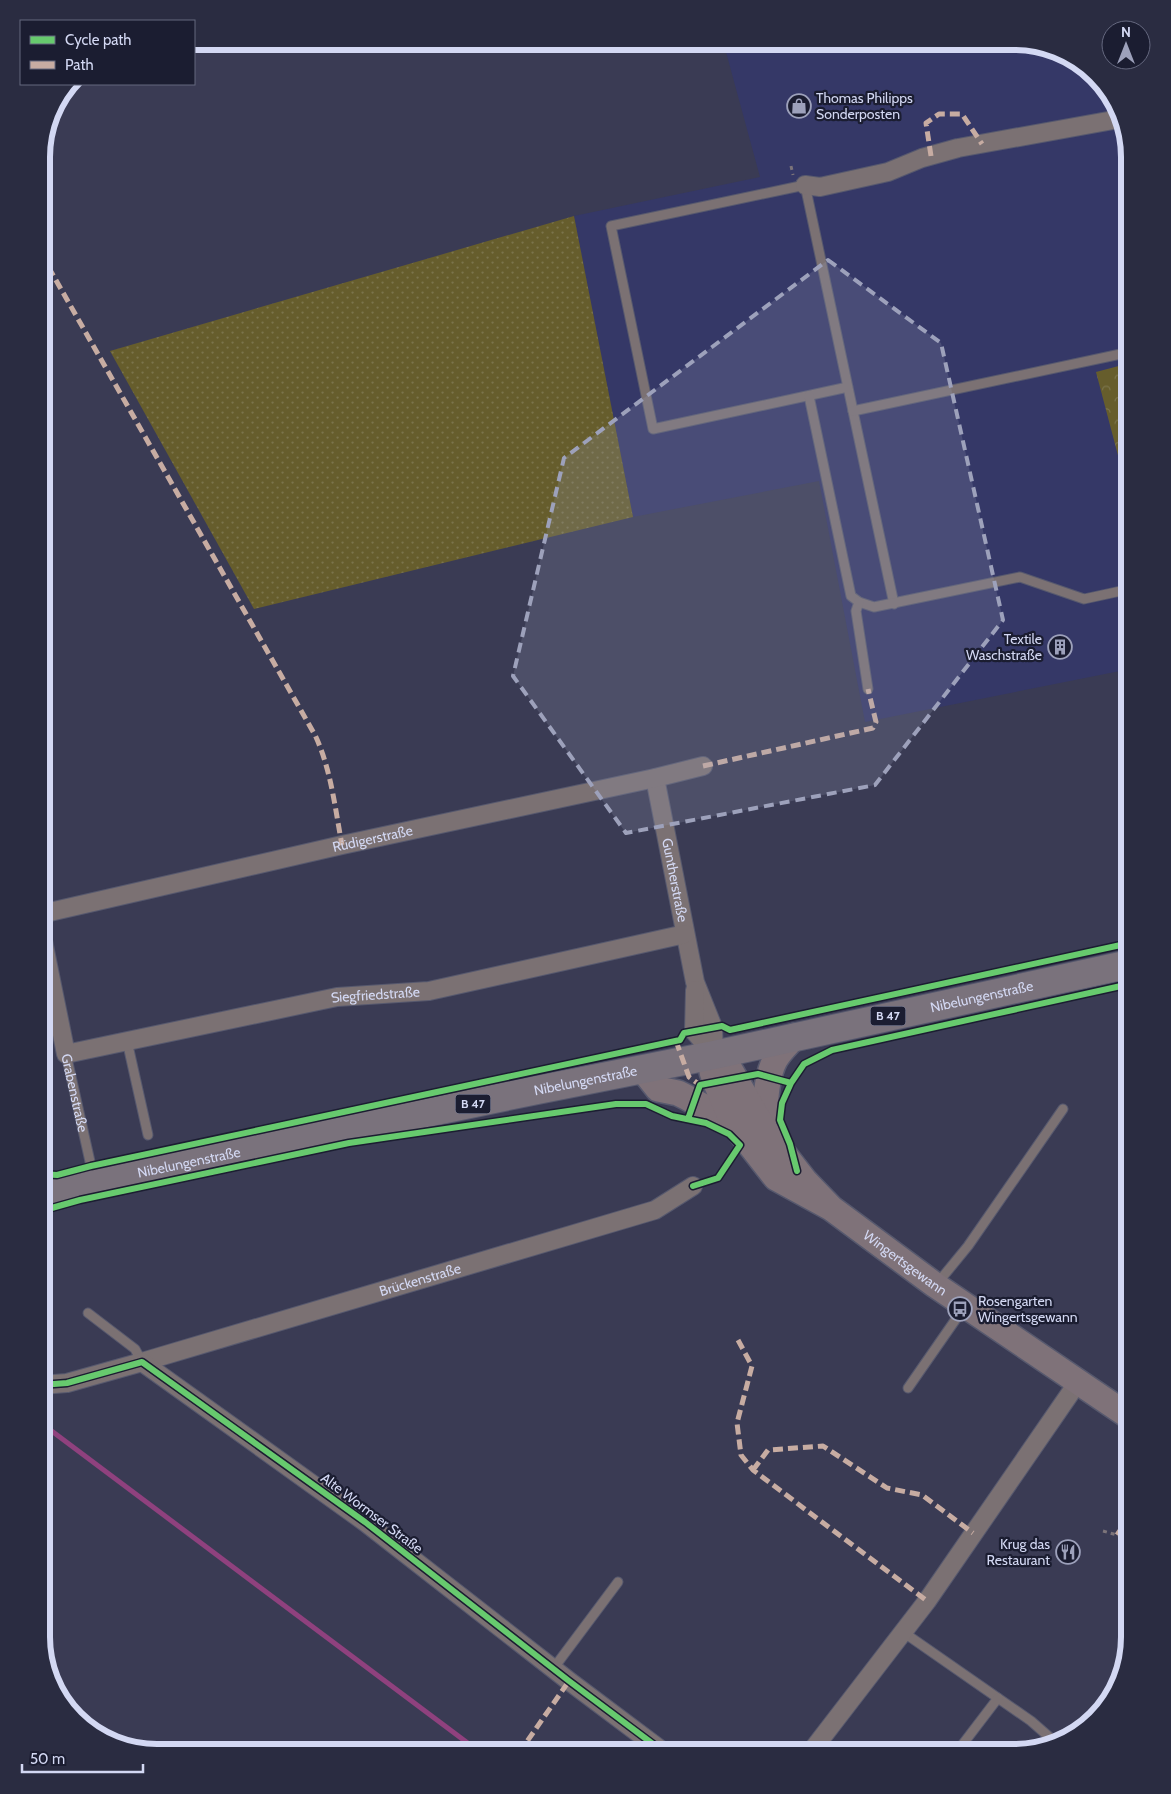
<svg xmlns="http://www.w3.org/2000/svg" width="1171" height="1794" font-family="Cabin,sans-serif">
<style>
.built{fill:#353867}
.grass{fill:url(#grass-dots)}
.forest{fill:url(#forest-crowns)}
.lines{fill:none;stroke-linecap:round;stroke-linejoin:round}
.stream{stroke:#8f417e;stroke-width:5}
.service-casing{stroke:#57596e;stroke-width:11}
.minor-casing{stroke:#57596e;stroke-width:20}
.secondary-casing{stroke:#57596e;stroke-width:28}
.primary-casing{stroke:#57596e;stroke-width:30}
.path{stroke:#7c747a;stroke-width:3;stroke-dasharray:4 4;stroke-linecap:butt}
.service{stroke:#7b7173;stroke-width:9}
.minor{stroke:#7b7173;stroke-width:18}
.secondary{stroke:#7f7279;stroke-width:25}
.primary{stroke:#7a727c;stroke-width:28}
.quiet{stroke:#c7aca2;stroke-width:5;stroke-dasharray:10 5;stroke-linecap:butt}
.cycleway-casing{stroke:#1b1d31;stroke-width:9}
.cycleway{stroke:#67ca6e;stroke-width:6}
.marked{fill:#9da1bb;fill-opacity:0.2;stroke:#9da1bb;stroke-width:4;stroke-dasharray:10 6;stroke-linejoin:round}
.labels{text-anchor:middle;stroke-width:4.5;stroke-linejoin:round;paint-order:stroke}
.shield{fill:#1b1d31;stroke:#9ca0b9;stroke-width:1}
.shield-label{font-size:12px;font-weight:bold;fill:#d3d8f3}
.poi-label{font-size:14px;fill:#d3d8f3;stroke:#1b1d31;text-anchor:start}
.street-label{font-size:14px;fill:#d3d8f3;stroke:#1b1d31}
.rim{fill:none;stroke:#d3d8f3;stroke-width:6}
</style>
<defs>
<pattern id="grass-dots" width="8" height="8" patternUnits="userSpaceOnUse" patternTransform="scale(1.25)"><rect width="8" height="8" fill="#665d2c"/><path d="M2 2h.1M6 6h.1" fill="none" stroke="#7b744b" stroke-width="1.8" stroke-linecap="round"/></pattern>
<pattern id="forest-crowns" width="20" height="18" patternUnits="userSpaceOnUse" patternTransform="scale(1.25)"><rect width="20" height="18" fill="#665d2c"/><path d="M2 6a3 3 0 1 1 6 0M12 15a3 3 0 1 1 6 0" fill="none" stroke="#7b744b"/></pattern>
</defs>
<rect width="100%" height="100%" fill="#3a3b54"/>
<!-- built -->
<path class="built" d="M723,41H1021L1078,61L1114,99L1130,157V669L865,722L819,481L633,517L574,216L760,177Z"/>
<!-- grass -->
<path class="grass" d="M574,216L633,517L254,609L110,351Z"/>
<!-- forest -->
<path class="forest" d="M1130,363V501L1096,372Z"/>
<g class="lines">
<!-- stream -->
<path class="stream" d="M41,1423L481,1753"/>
<!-- service casing -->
<g class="service-casing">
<g id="service">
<path d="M848,387L653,429L611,226L805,185L894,604"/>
<path d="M809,396L851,596L859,602L874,607L1020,577L1084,599L1130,589"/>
<path d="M853,411L1130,352"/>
<path d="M859,602L856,611L868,689"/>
<path d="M127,1041L148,1135"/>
<path id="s1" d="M66,1054L91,1166"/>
<path d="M936,1285L968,1246L1063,1109"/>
<path d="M88,1313L135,1349L142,1362"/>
<path d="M908,1388L965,1306"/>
<path d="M903,1632L1031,1721L1055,1742"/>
<path d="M553,1669L618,1582"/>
<path d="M956,1753L998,1698"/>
</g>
</g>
<!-- minor casing -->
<g class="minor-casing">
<g id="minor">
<path d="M805,185L820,187L888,172L922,158L958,148L1119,119"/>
<path id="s2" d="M655,778L695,982L713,1027L714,1055"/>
<path id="s3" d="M41,914L342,845L655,778L703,766"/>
<path id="s4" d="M41,931L66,1054L337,997L429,991L685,934"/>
<path d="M695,990L694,1031L714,1055"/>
<path id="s5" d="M142,1362L655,1210L693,1186"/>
<path d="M41,1385L67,1383L142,1362L365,1522L569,1681L665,1753"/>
<path d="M810,1753L927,1601L1078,1382"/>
</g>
</g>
<!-- secondary casing -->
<g class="secondary-casing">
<g id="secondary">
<path d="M643,1070L658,1089L678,1093L686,1097L733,1123"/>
<path d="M763,1127C766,1106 765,1079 775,1060C780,1051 788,1044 795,1036"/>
<path id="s6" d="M831,1208L805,1181L763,1127L728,1066L714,1055L712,1072L716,1083L733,1123L776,1178L831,1208L935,1285L1130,1417"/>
</g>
</g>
<!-- primary casing -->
<g class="primary-casing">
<g id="primary">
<path id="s7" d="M41,1193L537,1090L714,1055L1130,964"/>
</g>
</g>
<!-- path -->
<path class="path" d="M791,166L793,175
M1103,1531L1117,1535L1130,1542"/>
<!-- service -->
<use href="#service" class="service"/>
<!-- minor -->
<use href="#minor" class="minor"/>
<!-- secondary -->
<use href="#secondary" class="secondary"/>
<!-- primary -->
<use href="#primary" class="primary"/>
<!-- quiet -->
<path class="quiet" d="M931,156L926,123L939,114H962L982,144
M41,254L315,735C331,769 335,808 342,845
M703,766L873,728L876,722L868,689
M676,1041L689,1077L700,1085
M738,1340L752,1366L737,1423L741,1455L753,1470L927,1601
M753,1470L768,1450L823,1446L887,1488L922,1495L973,1533
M1117,1535L1130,1516
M519,1753L569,1681"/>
<!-- cycleway casing -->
<g class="cycleway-casing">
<path id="cycleway" d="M791,1083L782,1103L780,1120L790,1144L797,1171
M688,1119L700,1085L758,1074L791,1083L804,1064L832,1050L1130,984
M41,1174L57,1175L91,1166L680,1040L684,1033L722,1026L730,1030L1130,943
M41,1211L80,1200L349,1143L616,1104H646L672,1116L706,1123L729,1134L740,1145L718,1178L693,1186
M41,1385L67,1383L142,1362L365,1522L569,1681L665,1753"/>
</g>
<!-- cycleway -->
<use href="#cycleway" class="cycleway"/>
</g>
<!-- marked area -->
<path class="marked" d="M828,260L941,343L1003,620L875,785L626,833L513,676L564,458Z"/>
<!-- icons -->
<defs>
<g id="shop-ring" transform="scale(1.25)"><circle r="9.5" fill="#1b1d31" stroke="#9da1bb" stroke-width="1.5"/><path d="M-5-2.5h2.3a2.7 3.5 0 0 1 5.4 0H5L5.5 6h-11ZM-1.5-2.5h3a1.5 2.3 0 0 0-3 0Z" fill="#9da1bb"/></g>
<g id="building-ring" transform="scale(1.25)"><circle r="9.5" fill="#1b1d31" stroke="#9da1bb" stroke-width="1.5"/><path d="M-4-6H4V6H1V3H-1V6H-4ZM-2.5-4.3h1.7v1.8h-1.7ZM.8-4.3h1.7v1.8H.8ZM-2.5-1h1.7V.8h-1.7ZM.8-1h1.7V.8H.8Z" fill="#9da1bb"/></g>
<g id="bus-ring" transform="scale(1.25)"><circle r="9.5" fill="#1b1d31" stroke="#9da1bb" stroke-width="1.5"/><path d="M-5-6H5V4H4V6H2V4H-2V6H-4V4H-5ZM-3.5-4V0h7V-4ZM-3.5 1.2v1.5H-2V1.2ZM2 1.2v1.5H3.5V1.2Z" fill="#9da1bb"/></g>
<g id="restaurant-ring" transform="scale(1.25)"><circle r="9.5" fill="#1b1d31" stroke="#9da1bb" stroke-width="1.5"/><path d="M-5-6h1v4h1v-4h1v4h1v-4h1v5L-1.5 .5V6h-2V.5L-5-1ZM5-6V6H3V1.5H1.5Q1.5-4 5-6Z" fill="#9da1bb"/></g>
</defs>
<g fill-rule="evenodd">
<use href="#shop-ring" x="799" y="106"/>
<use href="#building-ring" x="1060" y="647"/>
<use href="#bus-ring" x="960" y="1309"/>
<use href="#restaurant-ring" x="1068" y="1552"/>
</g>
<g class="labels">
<!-- shield labels -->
<g class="shield">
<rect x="870.5" y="1006.5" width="35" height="19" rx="4"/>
<rect x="455.5" y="1094.5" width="35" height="19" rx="4"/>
</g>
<g class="shield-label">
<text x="888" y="1020">B 47</text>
<text x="473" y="1108">B 47</text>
</g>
<!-- poi labels -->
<g class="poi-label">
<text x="816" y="103">Thomas Philipps<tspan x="816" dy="16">Sonderposten</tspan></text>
<text x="1042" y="644" text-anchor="end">Textile<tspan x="1042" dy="16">Waschstraße</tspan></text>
<text x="978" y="1306">Rosengarten<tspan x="978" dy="16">Wingertsgewann</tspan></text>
<text x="1050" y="1549" text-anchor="end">Krug das<tspan x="1050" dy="16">Restaurant</tspan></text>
</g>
<!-- street labels -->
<g class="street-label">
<text dy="5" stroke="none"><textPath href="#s3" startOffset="340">Rüdigerstraße</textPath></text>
<text dy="5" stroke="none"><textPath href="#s2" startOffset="104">Guntherstraße</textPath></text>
<text dy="5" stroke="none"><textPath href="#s4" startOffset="441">Siegfriedstraße</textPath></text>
<text dy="5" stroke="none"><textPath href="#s7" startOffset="961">Nibelungenstraße</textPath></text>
<text dy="5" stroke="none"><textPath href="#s7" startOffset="556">Nibelungenstraße</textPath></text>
<text dy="5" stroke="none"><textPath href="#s1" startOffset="40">Grabenstraße</textPath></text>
<text dy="5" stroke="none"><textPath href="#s7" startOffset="151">Nibelungenstraße</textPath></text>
<text dy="5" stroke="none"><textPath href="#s6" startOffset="491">Wingertsgewann</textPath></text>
<text dy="5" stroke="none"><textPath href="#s5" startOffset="290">Brückenstraße</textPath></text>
<text transform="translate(372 1513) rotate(37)" y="5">Alte Wormser Straße</text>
</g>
</g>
<!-- crop -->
<path d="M0 0H1171V1794H0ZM157 50H1014A107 107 0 0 1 1121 157V1637A107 107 0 0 1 1014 1744H157A107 107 0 0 1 50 1637V157A107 107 0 0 1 157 50Z" fill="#2a2c41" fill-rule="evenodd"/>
<path class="rim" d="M157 50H1014A107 107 0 0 1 1121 157V1637A107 107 0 0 1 1014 1744H157A107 107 0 0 1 50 1637V157A107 107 0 0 1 157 50Z"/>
<!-- legend -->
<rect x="20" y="20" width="175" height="65" fill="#1b1d31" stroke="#65687f"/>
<rect x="30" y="36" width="25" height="8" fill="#67ca6e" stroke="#65687f"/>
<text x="65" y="45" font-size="15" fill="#d3d8f3">Cycle path</text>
<rect x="30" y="61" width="25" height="8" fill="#c7aca2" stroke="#65687f"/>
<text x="65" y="70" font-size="15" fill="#d3d8f3">Path</text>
<!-- north arrow -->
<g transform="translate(1126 45)"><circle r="24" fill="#1b1d31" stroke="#65687f"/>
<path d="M0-4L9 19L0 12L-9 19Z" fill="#9da1bb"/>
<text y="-8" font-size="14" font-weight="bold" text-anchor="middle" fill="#d3d8f3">N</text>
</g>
<!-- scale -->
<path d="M22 1764v8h121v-8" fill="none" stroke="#d3d8f3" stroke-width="2.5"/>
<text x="30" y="1764" font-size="15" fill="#d3d8f3" stroke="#1b1d31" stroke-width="4" paint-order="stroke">50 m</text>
</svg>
